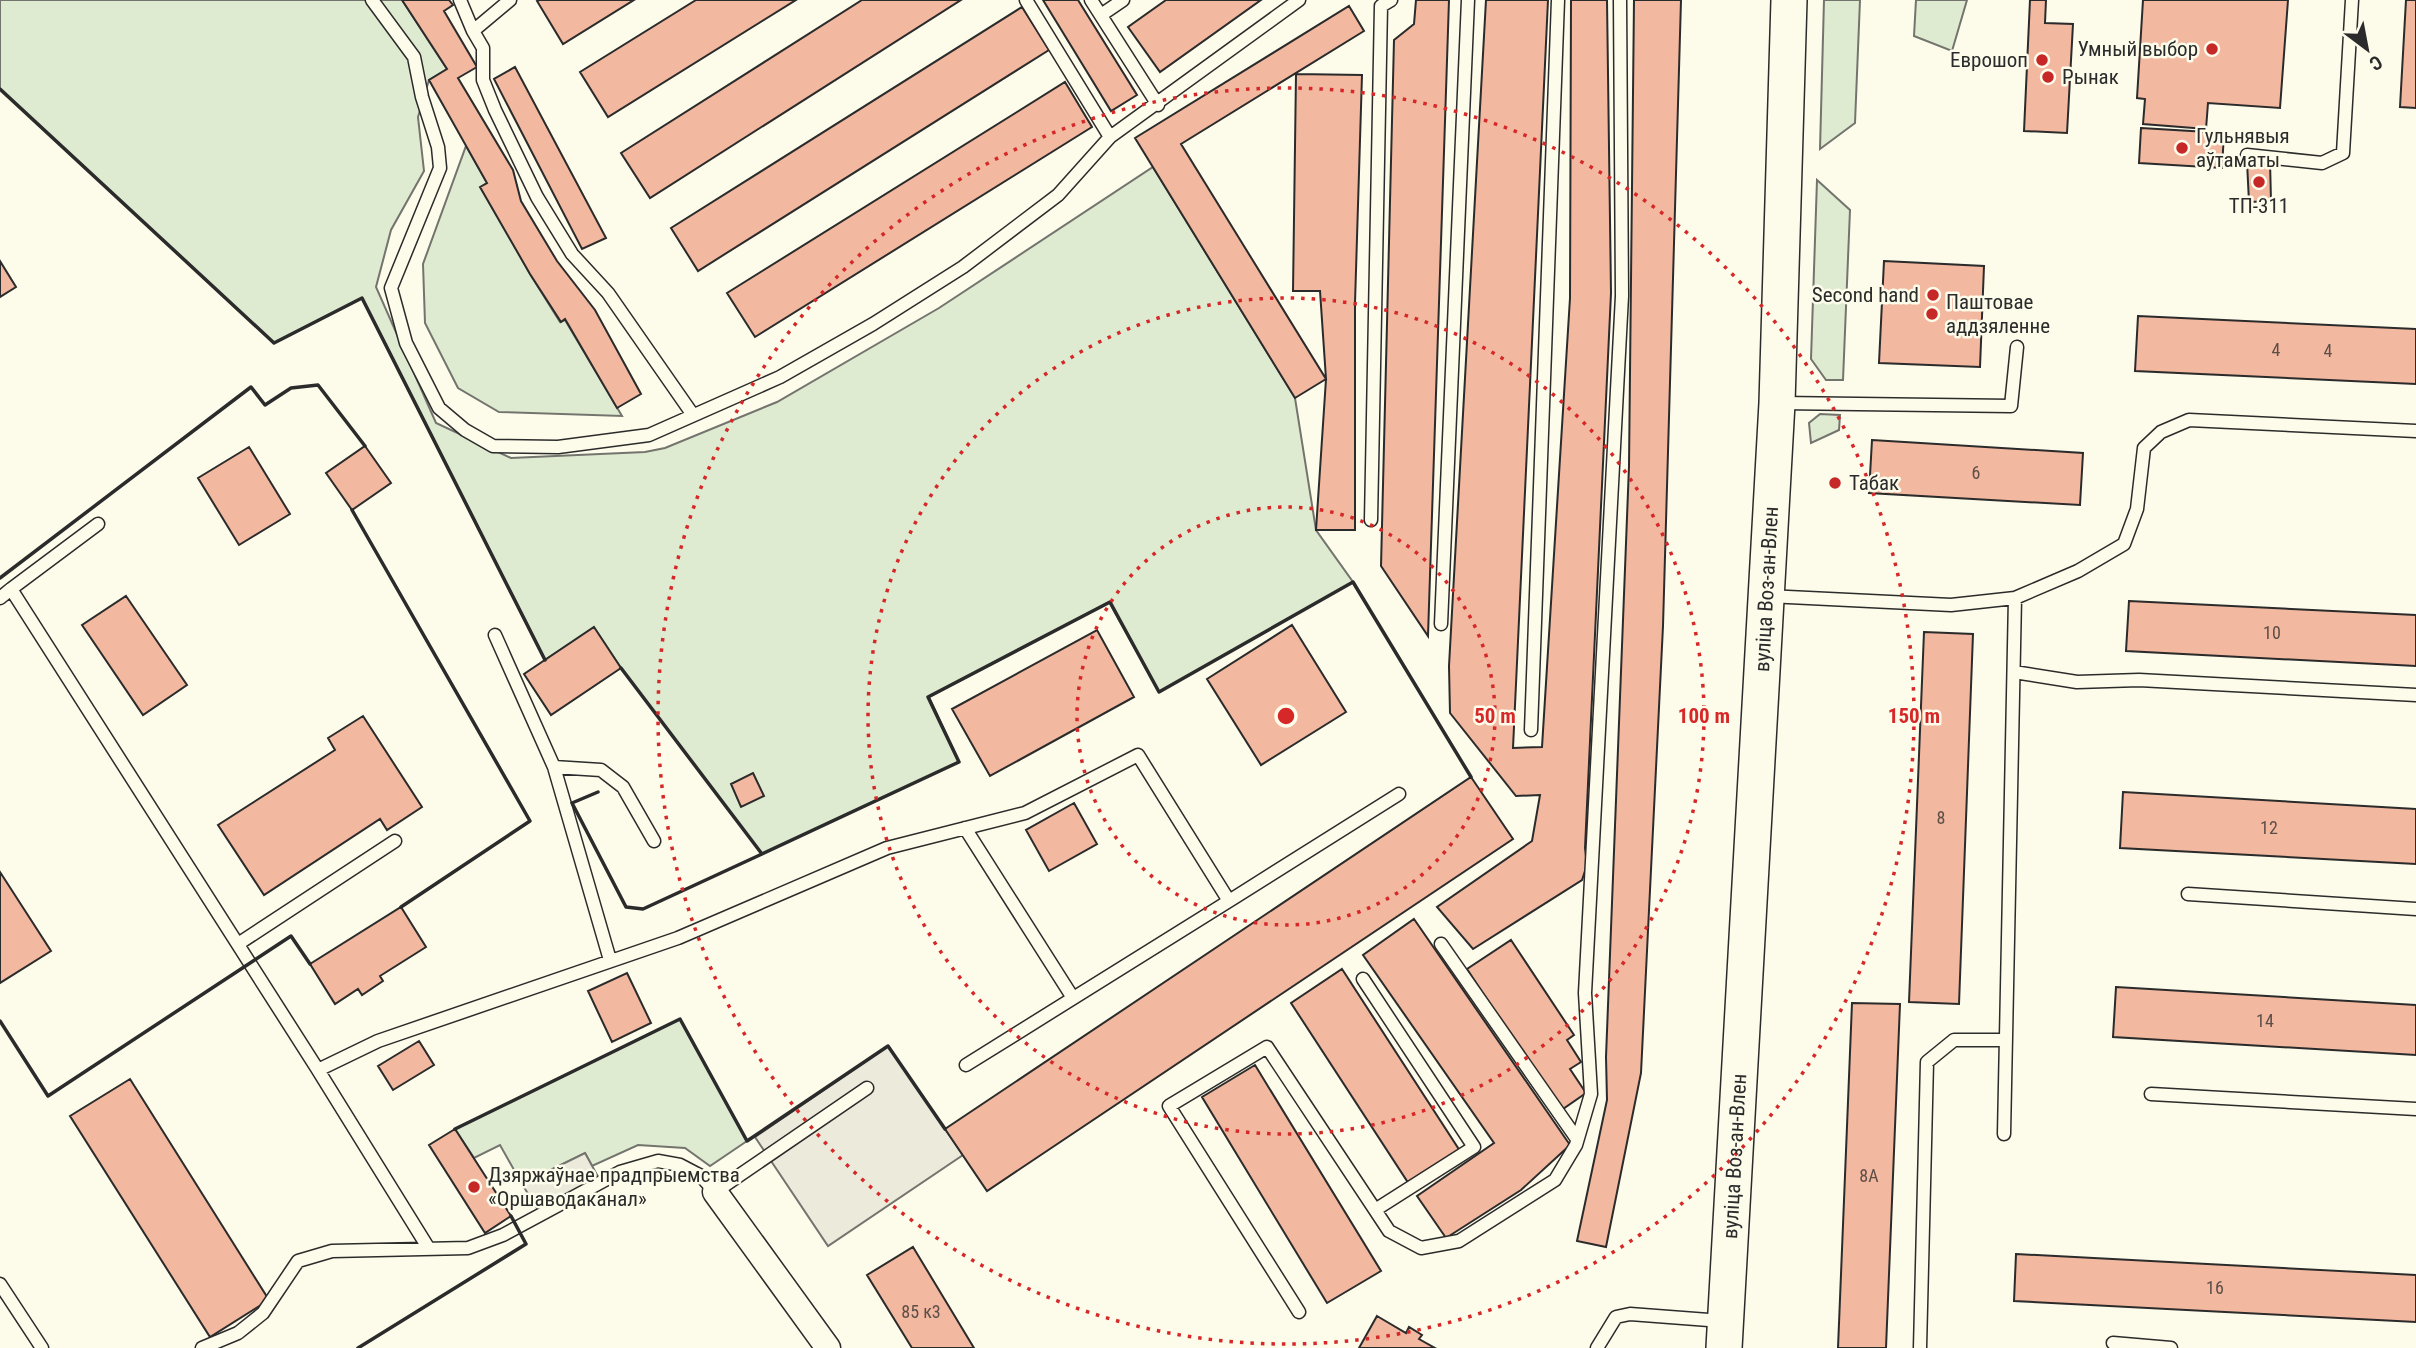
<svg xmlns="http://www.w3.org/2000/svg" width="2416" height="1348" font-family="'Roboto Condensed',sans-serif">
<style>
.green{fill:#deebd1;stroke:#74746e;stroke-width:2}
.parking{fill:#eceadb;stroke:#74746e;stroke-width:2}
.building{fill:#f2b8a0;stroke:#2b2b2b;stroke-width:2}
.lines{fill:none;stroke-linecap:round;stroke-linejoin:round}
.lane-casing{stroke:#2b2b2b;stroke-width:15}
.street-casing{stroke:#2b2b2b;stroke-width:27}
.secondary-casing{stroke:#2b2b2b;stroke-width:38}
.lane{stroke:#fdfbea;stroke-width:12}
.street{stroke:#fdfbea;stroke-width:24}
.secondary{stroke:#fdfbea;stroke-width:35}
.wall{stroke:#2b2b2b;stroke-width:3.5}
.ring{fill:none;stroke:#d62828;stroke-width:3.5;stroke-dasharray:3.5 7}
.poi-dot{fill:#c62828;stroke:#fdfbea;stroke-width:2.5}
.labels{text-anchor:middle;stroke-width:5;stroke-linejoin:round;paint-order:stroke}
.number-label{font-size:18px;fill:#5d4e48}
.poi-label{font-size:21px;fill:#2b2b2b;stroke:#fdfbea;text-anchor:start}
.street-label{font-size:21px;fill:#2b2b2b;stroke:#fdfbea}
.centre{fill:#d62828;stroke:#fdfbea;stroke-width:3.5}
.ring-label{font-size:21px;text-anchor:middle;font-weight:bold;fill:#d62828;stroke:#fdfbea;stroke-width:5;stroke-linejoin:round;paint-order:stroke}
</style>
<rect width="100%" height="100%" fill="#fdfbea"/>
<!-- green -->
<path class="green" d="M0,0H402L447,69L429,80L418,117L424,171L391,230L376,287L436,423L511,458L645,452L665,448L777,402L939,308L1153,167L1295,398L1316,530L1353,582L1159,692L1109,602L929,697L959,762L762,854L621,668L594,628L545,660L362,298L274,343L0,89Z
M1824,0H1860L1855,123L1820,149Z
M1916,0H1967L1952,51L1914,36Z
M466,146L487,183L481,187L530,274L560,322L565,320L622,416L499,412L458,388L425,323L423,264Z
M1817,180L1850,210L1843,380H1826L1811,359Z
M1820,414L1840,415L1839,430L1811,443L1809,423Z
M680,1019L747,1141L710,1166L685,1148L638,1145L592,1166L585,1153L522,1184L500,1145L474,1158L455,1129Z"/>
<!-- parking -->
<path class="parking" d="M888,1046L963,1155L828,1246L755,1137Z
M585,1153L601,1182L541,1215L522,1184Z"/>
<!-- building -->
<path class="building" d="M402,0H449L453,5L444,11L477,67L458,78L513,170L521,201L557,261L595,310L641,394L617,408L565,319L561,322L530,274L480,187L487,183L429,80L447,69Z
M539,0H634L563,44L537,1Z
M696,0H796L608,117L580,72Z
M862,0H961L650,198L621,153Z
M1043,0H1078L1137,95L1111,111Z
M1166,0H1261L1160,72L1128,27Z
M1416,0H1449L1428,636L1381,566L1394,40L1414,24Z
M1486,0H1548L1513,748L1542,747L1570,298L1571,0H1607L1611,293L1585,848L1587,865L1582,880L1473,949L1437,907L1532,841L1540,795L1516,796L1450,713L1449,666Z
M1634,0H1681L1663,626L1641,1073L1606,1247L1577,1241L1607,1100L1606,1057L1629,466Z
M2030,0H2046L2045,23L2073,24L2067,133L2024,131Z
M2143,0H2288L2280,108L2208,103L2206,129L2143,124L2145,99L2137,98Z
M2406,0H2416V108L2400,107Z
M1349,6L1364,31L1181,144L1326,379L1295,398L1135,138Z
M1022,7L1049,50L698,271L671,228Z
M515,67L606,238L582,249L494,79Z
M1296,74L1362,75L1355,303V530H1316L1326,379L1320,291H1293Z
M1065,82L1092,127L755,337L727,293Z
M2141,128L2224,133L2222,168L2139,163Z
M2270,161L2271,201L2249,202L2247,162Z
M0,261L16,287L0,297Z
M1884,261L1984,266L1980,367L1879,363Z
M2138,316L2416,329V384L2135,371Z
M1872,440L2083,453L2080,505L1869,493Z
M365,446L391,483L352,510L326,473Z
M249,447L290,514L239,545L198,478Z
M126,596L187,685L143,715L82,625Z
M2129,601L2416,615V666L2126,651Z
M1292,625L1346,712L1261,765L1207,679Z
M594,627L621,668L551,715L524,674Z
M1097,630L1134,697L990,776L952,709Z
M1924,632L1973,634L1959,1004L1909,1002Z
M363,716L422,807L387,830L380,819L264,895L218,825L335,750L328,738Z
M753,773L764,796L741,807L731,784Z
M1471,777L1513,839L987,1191L945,1129Z
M2123,792L2416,809V864L2120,848Z
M1074,803L1097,844L1049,871L1026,830Z
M0,872L51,951L0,983Z
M401,907L426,947L380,976L383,981L362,995L358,989L335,1004L310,964Z
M1414,919L1570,1145L1521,1190L1446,1238L1417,1196L1494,1143L1363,955Z
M1511,940L1574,1035L1567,1040L1581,1062L1570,1069L1586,1093L1560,1111L1467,969Z
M1342,969L1460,1151L1409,1184L1291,1003Z
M627,973L651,1023L612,1042L588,991Z
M2116,987L2416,1005V1055L2113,1037Z
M1852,1003L1900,1004L1886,1348H1838Z
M419,1041L434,1065L393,1090L378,1066Z
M1255,1065L1381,1271L1327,1303L1202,1097Z
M130,1079L269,1300L210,1337L70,1116Z
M455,1129L511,1216L485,1233L429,1145Z
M913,1247L974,1348H912L867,1275Z
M2016,1254L2416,1275V1322L2014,1301Z
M1377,1316L1406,1333L1409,1327L1422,1335L1419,1339L1435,1348H1359Z"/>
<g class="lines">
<!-- lane casing -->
<g class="lane-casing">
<path id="lane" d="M372,0L414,57L422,97L438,147L440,168L391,288L406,343L439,408L465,430L493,446L558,447L649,435L780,377L873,324L963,267L1058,195L1110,137
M460,0L473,31L510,0
M1026,0L1110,137L1299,0
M1091,0L1158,105
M1101,15L1123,0
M473,31L483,48V80L495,110L537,197L572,254L608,293L693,415
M2247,155L2322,163L2343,153L2352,0
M1781,403L2011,406L2017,347
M1371,520L1381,6L1391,0
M98,524L11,589L318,1070
M1769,596L1951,605L2015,598L2078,571L2124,544L2137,509L2144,448L2161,432L2189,420L2416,431
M0,598L11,589
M1441,624L1468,0
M495,635L554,767L610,960
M2014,672L2077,682L2139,680L2416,695
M1531,730L1558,0
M554,767L601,770L623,787L654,841
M965,828L1073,998
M2188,894L2416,909
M1229,901L1399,794
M238,944L395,841
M1441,944L1577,1139
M1363,979L1474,1147L1375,1210
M2151,1094L2416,1109
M2004,1134L2015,598
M429,1249L318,1070L378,1041L678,938L887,848L1025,813L1138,755L1229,901L966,1065
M0,1284L42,1348
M1299,1312L1169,1106L1267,1047L1389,1231L1421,1248L1459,1241L1555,1180L1576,1145L1591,1094L1585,993L1622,296L1620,0
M2113,1343L2171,1348
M202,1348L238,1333L263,1313L298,1261L332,1251L468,1248L503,1235L620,1172L658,1161L680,1165L701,1176L715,1192L867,1088
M1597,1348L1616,1317L1630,1314L1722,1321
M1920,1348L1927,1062L1954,1040H2006"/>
</g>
<!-- street casing -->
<g class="street-casing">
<path id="street" d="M715,1192L828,1348"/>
</g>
<!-- secondary casing -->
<g class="secondary-casing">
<g id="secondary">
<path id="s1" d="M1724,1348L1777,403L1789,0"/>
</g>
</g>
<!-- lane -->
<use href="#lane" class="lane"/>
<!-- street -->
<use href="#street" class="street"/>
<!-- secondary -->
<use href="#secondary" class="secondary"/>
<!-- wall -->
<path class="wall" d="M0,89L274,343L362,298L545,660
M352,510L530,821L401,907
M0,578L251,387L265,405L291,388L318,385L365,446
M621,668L762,854L959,762L928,697L1110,602L1159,692L1353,582L1471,777
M598,792L572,803L626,907L643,909L762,854
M0,1021L48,1096L291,936L310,964
M455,1129L680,1019L747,1141L888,1046L945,1129
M358,1348L526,1244L511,1216"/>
</g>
<!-- distance rings -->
<g class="ring">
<circle cx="1286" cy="716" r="209"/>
<circle cx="1286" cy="716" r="418"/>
<circle cx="1286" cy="716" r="628"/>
</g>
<!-- markers -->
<g class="poi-dot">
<circle cx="2212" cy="49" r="7"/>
<circle cx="2042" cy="60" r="7"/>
<circle cx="2048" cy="77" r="7"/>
<circle cx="2182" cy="148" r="7"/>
<circle cx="2259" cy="182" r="7"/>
<circle cx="1933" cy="295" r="7"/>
<circle cx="1932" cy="314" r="7"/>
<circle cx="1835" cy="483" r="7"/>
<circle cx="474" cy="1187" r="7"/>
</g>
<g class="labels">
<!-- number labels -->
<g class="number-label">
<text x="2276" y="356">4</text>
<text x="2328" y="357">4</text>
<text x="1976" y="479">6</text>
<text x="2272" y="639">10</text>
<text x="1941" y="824">8</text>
<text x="2269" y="834">12</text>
<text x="2265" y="1027">14</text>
<text x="1869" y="1182">8А</text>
<text x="2215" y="1294">16</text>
<text x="921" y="1318">85 к3</text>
</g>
<!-- poi labels -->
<g class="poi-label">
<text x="2198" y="56" text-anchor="end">Умный выбор</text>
<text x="2028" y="67" text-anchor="end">Еврошоп</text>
<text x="2062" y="84">Рынак</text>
<text x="2196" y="143">Гульнявыя<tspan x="2196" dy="24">аўтаматы</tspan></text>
<text x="2259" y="213" text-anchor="middle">ТП-311</text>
<text x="1919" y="302" text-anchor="end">Second hand</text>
<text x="1946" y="309">Паштовае<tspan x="1946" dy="24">аддзяленне</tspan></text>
<text x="1849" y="490">Табак</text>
<text x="488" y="1182">Дзяржаўнае прадпрыемства<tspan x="488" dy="24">«Оршаводаканал»</tspan></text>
</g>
<!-- street labels -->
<g class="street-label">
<text dy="7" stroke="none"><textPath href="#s1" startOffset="760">вуліца Воз-ан-Влен</textPath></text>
<text dy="7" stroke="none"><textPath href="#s1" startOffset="192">вуліца Воз-ан-Влен</textPath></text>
</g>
</g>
<circle cx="1286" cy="716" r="10" class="centre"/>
<g class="ring-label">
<text x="1495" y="723">50 m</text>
<text x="1704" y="723">100 m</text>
<text x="1914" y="723">150 m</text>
</g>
<!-- north arrow -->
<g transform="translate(2367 49) rotate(148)" stroke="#fdfbea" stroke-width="5" paint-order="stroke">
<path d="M0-5L12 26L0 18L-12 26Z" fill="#2b2b2b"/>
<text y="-10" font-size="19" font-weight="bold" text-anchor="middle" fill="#2b2b2b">С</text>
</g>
</svg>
